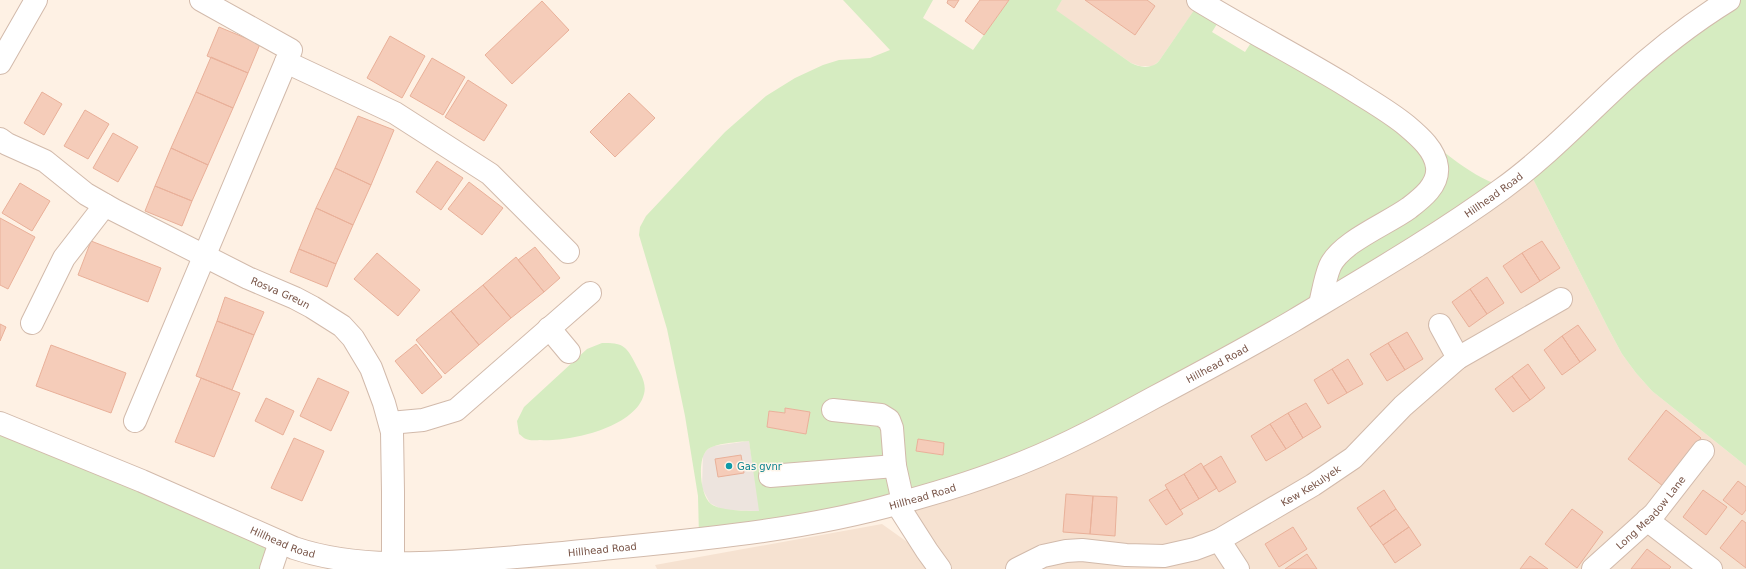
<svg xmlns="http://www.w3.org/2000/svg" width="1746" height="569" font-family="'DejaVu Sans',sans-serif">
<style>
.residential{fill:#f6e2d1}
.industrial{fill:#ede4de}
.green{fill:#d6ecc1;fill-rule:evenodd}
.building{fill:#f5ccb9;stroke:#e9b099}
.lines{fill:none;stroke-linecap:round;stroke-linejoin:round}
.minor-casing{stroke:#d2baab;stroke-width:24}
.minor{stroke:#fff;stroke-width:22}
.culture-dot{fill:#0f9aa8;stroke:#fff6eb;stroke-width:1.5}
.labels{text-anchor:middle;stroke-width:3;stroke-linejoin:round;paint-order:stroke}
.street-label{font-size:10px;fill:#785447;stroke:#fff6eb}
.culture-label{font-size:10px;fill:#0d838f;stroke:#fff6eb;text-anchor:start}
</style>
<rect width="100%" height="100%" fill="#fef1e4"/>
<!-- residential -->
<path class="residential" d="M1062,0H1198L1200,2L1159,61L1153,66H1140L1131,63L1055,10Z
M1529,171L1608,328L1622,354L1636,373L1652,391L1746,466V569H942L916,532L912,501Z
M882,524L924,554L936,569H657L655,565Z"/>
<!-- industrial -->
<path class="industrial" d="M749,441L760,511L723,510L710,503L702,488L703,455L708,449L714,446Z"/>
<!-- green -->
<path class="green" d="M843,0H933L923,18L973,50L1009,0H1062L1056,10L1131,63C1140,68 1152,69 1159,61L1199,3L1222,16L1212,32L1245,52L1256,35C1303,62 1351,88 1398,117C1431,138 1459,170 1496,184L1221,360L939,490L699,536L698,496L685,416L667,329L639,235L640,227L646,216L725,132L766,96L795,78L823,65L839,60L870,58L890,50ZM785,408L810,412L806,434L767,427L769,411L785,413ZM918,439L944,443L942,455L916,451ZM749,441L759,511C747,511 721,511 711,504C700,496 697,459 707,450C714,443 740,442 749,441Z
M1732,0H1746V466L1652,391L1636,373L1622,354L1608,328L1529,171Z
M602,343C622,343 626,345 635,363C640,373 647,383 644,394C636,427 570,442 541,440C537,440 530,441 526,439C523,438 521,435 519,434L517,421L524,407L587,349Z
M0,424L279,542L271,569H0Z"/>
<!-- building -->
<path class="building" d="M948,0H959L954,8L947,3Z
M980,0H1009L984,35L965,21Z
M1085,0H1147L1155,6L1135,35Z
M542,1L569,30L512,84L485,55Z
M219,27L260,44L248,73L207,56Z
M390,36L425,56L402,98L367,78Z
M211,57L248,73L233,108L196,92Z
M432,58L465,77L443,115L410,96Z
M468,80L507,105L484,141L445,117Z
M42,92L62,104L44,135L24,123Z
M196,92L233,108L208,165L171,148Z
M629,93L655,118L615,157L590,132Z
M85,110L109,124L88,159L64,146Z
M358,116L394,130L371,185L335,168Z
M113,133L138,147L118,182L93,168Z
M171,148L208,165L192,201L155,186Z
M437,161L463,178L441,210L416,192Z
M335,168L371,185L353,225L316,208Z
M469,182L503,208L482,235L448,209Z
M20,183L50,201L32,231L2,213Z
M155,186L192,201L182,226L145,211Z
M316,208L353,225L336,264L299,249Z
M0,218L35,237L8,289L0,285Z
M91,241L161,268L148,302L78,275Z
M1542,241L1560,268L1540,281L1522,253Z
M535,247L560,278L544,292L518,260Z
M299,249L336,264L327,287L290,272Z
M377,253L420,290L398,316L354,279Z
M1522,253L1540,281L1521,293L1503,266Z
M516,257L544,292L511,318L483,285Z
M1487,277L1504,303L1487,314L1470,289Z
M483,285L511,318L479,345L451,311Z
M1470,289L1487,314L1469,327L1452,302Z
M225,297L264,312L254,335L217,321Z
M451,311L479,345L445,374L416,340Z
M217,321L254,335L232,390L196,376Z
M0,324L6,327L0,341Z
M1578,325L1596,350L1580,362L1562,336Z
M1407,332L1423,359L1405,370L1388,343Z
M1562,336L1580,362L1562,375L1544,350Z
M1388,343L1405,370L1387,381L1370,354Z
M416,344L442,377L422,394L395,361Z
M51,345L126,373L111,413L36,386Z
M1348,359L1363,384L1347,393L1332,369Z
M1528,364L1545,388L1530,400L1512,376Z
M1332,369L1347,393L1328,404L1314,380Z
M1512,376L1530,400L1513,412L1495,389Z
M201,378L240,393L214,457L175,442Z
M318,378L349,392L331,431L300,416Z
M266,398L294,411L283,435L255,421Z
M1306,403L1321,427L1303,438L1288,413Z
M785,408L810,412L806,434L767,427L769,411L785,413Z
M1666,410L1701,438L1663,486L1628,459Z
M1288,413L1303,438L1286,449L1270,424Z
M1270,424L1286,449L1266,461L1251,436Z
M294,438L324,451L302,501L271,488Z
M918,439L944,443L943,455L916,451Z
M741,455L744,473L718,477L715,459Z
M1221,456L1236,482L1219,492L1203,467Z
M1201,463L1217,488L1199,499L1184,474Z
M1184,474L1199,499L1180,510L1165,485Z
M1738,481L1746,487V510L1742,515L1723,500Z
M1167,489L1183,514L1166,525L1149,500Z
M1384,490L1396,509L1370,527L1357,508Z
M1703,490L1727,507L1706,535L1683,517Z
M1066,494L1093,496L1090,534L1063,532Z
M1093,496L1117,497L1115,536L1090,534Z
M1396,509L1409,527L1383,545L1370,527Z
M1572,509L1603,532L1577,568L1545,544Z
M1742,520L1746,523V568L1720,548Z
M1293,527L1307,549L1279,567L1265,544Z
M1409,527L1421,545L1395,563L1383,545Z
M1647,549L1671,567L1669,569H1631Z
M1307,554L1317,569H1285Z
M1530,556L1548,569H1520Z"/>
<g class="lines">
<!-- minor casing -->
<g class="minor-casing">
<g id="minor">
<path d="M1198,0C1247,30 1298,56 1347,86C1367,99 1389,111 1407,126C1420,137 1435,150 1437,167C1439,185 1422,198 1409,208C1387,224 1341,242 1330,266C1325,278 1323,292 1320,304"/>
<path d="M286,62L395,113L490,174L568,252"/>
<path d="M0,63L36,0"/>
<path id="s1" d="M0,139L7,144L45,161L86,194L114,210L248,278L295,298L312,307L342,326L353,338L371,368L384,403L392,432L393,492V563"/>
<path d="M32,323L64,258L105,205"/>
<path d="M1440,325L1458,358"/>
<path d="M549,328L569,352"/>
<path d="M833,410L881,415L889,420L892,428L895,466L903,502"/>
<path d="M135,421L291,50L201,0"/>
<path id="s2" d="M0,423L142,481L294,548C356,569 427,564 492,559C529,556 566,553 603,549C704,539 806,530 903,502C944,491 985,478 1024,462C1069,444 1111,421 1153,398C1200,373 1247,348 1293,321C1363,279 1436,237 1502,189C1545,158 1582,119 1621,83C1655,52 1690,24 1729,0"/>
<path d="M390,423L423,420L456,410L590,293"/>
<path d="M770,476L895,466"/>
<path d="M897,504L927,551L940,569"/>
<path d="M1647,520L1711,569"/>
<path d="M1219,540L1238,569"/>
<path d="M271,569L280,542"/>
<path id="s3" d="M1017,569L1043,556L1066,551L1082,550L1126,555L1164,556L1195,549L1219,540L1313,485L1353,458L1403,406L1458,358L1561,299"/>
<path id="s4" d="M1593,569L1654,514L1703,451"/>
</g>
</g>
<!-- minor -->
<use href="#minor" class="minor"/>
</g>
<!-- markers -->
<circle class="culture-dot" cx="729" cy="466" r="4"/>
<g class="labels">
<!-- street labels -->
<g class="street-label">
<text dy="4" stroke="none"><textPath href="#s2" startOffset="1603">Hillhead Road</textPath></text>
<text dy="4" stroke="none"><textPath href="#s1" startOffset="321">Rosva Greun</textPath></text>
<text dy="4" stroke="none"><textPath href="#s2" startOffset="1279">Hillhead Road</textPath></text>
<text dy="4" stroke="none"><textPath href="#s3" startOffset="315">Kew Kekulyek</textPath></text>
<text dy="4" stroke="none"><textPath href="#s2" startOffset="955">Hillhead Road</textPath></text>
<text dy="4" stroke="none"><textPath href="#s4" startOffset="81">Long Meadow Lane</textPath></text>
<text dy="4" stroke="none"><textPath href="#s2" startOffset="307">Hillhead Road</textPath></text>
<text dy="4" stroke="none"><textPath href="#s2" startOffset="630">Hillhead Road</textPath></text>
</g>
<!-- culture labels -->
<g class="culture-label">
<text x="737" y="470">Gas gvnr</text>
</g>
</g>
</svg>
